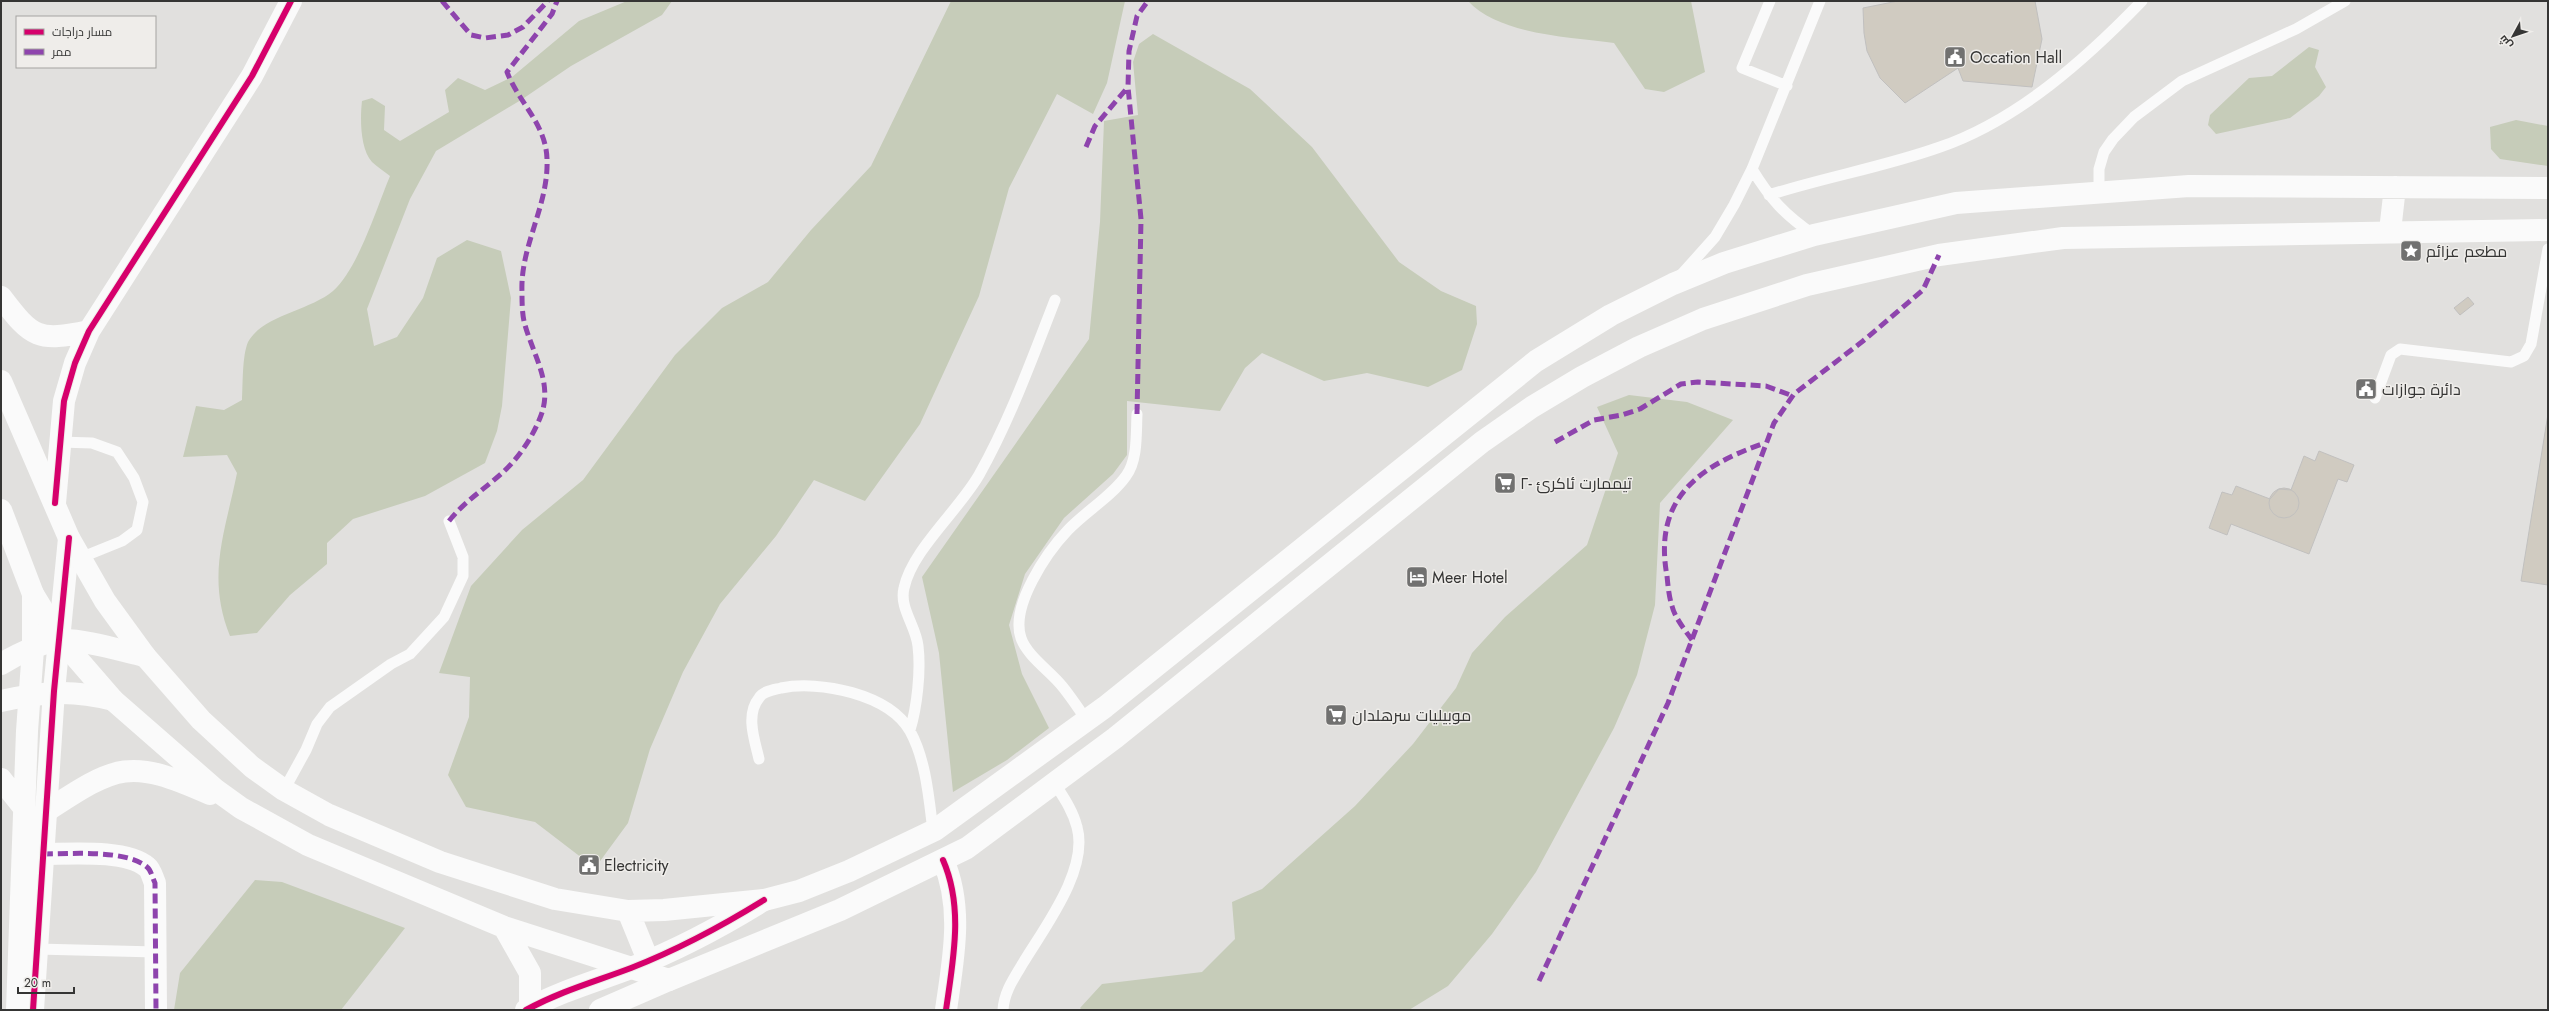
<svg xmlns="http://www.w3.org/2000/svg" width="2549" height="1011" font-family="Jost,Cairo,sans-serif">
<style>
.green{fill:#c6ccb9}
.building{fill:#d0cbc1;stroke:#c1c0bf}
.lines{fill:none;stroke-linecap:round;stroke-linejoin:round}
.lane{stroke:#fafafa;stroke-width:11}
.street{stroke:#fafafa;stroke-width:22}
.secondary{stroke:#fafafa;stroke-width:22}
.highway{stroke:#fafafa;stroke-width:22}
.quiet{stroke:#8e44ad;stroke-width:5;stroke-dasharray:10 5;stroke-linecap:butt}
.cycleway-casing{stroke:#efedea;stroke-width:8}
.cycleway{stroke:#d6006c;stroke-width:6}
.labels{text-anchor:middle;stroke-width:3;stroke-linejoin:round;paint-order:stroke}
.poi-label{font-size:16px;fill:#353534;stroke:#efedea;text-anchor:start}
</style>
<rect width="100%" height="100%" fill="#e1e0de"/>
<!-- green -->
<path class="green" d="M627,1H672L662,15L571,66L521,100L436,151L410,199L367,309L374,346L397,337L423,298L437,258L467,240L501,251L511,298L502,406L497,431L485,463L425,496L353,519L327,543V564L290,595L257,633L230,636C206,576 225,533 237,473L227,455L183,457L196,406L224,410L242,400C243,385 242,356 248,342C263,315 309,311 333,291C358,269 377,207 390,176C384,171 377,167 372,162C360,149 360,118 362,101L372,98L385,106L384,130L400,141L449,112L445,90L458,78L485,90L512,77L579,21Z
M951,1H1125L1107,83L1093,114L1057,94L1009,188L979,296L920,424L865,501L814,480L776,536L720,604L683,672L650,749L628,823L595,868L535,822L466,807L448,775L469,717L470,677L439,673L471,586L522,530L583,480L675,355L722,308L768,282L811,230L871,166Z
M1468,1H1691L1705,72L1664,92L1645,89L1614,43C1571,37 1499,35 1468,1Z
M1153,34L1250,89L1312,147L1399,262L1441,291L1476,306L1477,324L1462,370L1428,387L1367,373L1324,381L1262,353L1245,368L1220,411L1127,401V455L1113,474L1064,518L1025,574L1009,625L1022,674L1049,728L1007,760L953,792L939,653L922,577L1089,339L1100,222L1104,121L1138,115L1133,62L1139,44Z
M2309,47L2319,50L2315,67L2326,87L2319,96L2290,118L2216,134L2208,125L2210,115L2249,78L2272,76Z
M2516,120L2548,126V166L2500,159L2491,149L2490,127Z
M1629,395L1687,402L1733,420L1660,503L1655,605L1637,675L1614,728L1536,872L1492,934L1448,986L1409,1010H1082L1080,1008L1102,984L1202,972L1235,939L1232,902L1262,889L1355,806L1413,744L1456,688L1472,653L1505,617L1587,545L1618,453L1597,407Z
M255,880L282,882L405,928L341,1010H174L180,973Z"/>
<!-- building -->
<path class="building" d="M1898,1H2035L2042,39L2032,87L1963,81L1958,68L1905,103L1880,78L1867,51L1864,33L1863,8Z
M2468,297L2474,304L2460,315L2454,308Z
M2548,414V585L2521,581Z
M2319,451L2354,465L2347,482L2338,479L2309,554L2231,524L2227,535L2209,528L2222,492L2232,495L2236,486L2270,499L2279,489L2291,490L2304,456L2315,461Z
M2269 503a15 15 0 1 1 30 0a15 15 0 1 1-30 0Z"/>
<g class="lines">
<!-- lane -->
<path class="lane" d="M1770,1L1742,68L1787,86
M1752,169C1771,200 1784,214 1814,235
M2099,193V169L2104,152L2113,139L2134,117L2182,81L2296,29L2345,1
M1769,195C1825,177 1884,167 1940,147C2018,120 2086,59 2142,1
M1681,275L1715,237L1734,205L1752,169L1820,1
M2375,398L2391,355L2400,349L2511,362L2524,356L2531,344L2548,249
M60,442L92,443L117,452L134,478L143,502L137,530L122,541L80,558
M1087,721C1079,709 1071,697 1062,686C1050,671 1027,656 1021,638C1010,606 1047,552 1068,530C1086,511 1111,497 1126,476C1138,460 1136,433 1137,414
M910,730C917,707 921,671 918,646C916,626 899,608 904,588C912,550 959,510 979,475C1010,420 1032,359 1055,300
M759,759C755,741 745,715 759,698C763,691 773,690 781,688C819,680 889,694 910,731C926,760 929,799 933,831
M284,790L306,750L317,724L330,707L391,664L410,654L444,617L463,576V557L449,521
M37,949L156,952
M1003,1010C1004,992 1014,978 1023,963C1044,928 1089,870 1077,827C1073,811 1064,798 1055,784"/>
<!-- street -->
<path class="street" d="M1,664C16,655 44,641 61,640C84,639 122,651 145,656
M1,701C42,692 72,689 113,700
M43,854C69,854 126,849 147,867C151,870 153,879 155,883L156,1010
M943,860C964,908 953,960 946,1010"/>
<!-- secondary -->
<path class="secondary" d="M1,297C32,338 38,342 89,331
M55,503L64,401L75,363L89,331L252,76L291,1
M1,779L24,808
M17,1010L27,731L33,649V594
M33,1010L54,691L69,538
M526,1010C561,991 594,982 631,968C677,950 722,926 764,900
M600,1010L669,980"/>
<!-- highway -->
<path class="highway" d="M2390,231L2395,187
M1,381L69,538L105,601L145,656L201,720L252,767L284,790L329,815L440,862L555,899L628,911L664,910L764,900L799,891L849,871L935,830L1105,707L1536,361L1611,315L1673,284L1724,263L1814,235L1956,203L2189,186L2548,188
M1,510L33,594L61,640L113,700L216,790L241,808L308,845L504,927L669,980L840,910L967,848L1115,738L1482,442L1532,407L1582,377L1639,347L1703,319L1807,285L1939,255L2063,238L2548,230
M45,812C118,764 129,758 210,794
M628,911L648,960
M504,927L530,973V1008"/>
<!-- quiet -->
<path class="quiet" d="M442,1L471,35L485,38L508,35L523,27L548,1
M1086,147L1095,126L1128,87
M1137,414L1141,219L1128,87L1129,51L1137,16L1148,1
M1555,442L1594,420L1622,415L1640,409L1681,384L1698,382L1766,386L1793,396
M449,521C464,502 483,490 501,474C518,459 532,438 540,418C554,385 534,357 525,325C522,315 522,302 522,292C520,246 549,205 547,159C546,124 519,103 507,72L552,14L557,1
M1692,640C1685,630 1675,618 1672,606C1669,597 1668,586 1667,576C1653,499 1698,466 1765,443
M43,854C69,854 126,849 147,867C151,870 153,879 155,883L156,1010
M1539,981L1668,703L1774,423L1794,394L1863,341L1923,290L1939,255"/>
<!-- cycleway casing -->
<g class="cycleway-casing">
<path id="cycleway" d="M55,503L64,401L75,363L89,331L252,76L291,1
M943,860C964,908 953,960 946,1010
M33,1010L54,691L69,538
M526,1010C561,991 594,982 631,968C677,950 722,926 764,900"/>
</g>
<!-- cycleway -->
<use href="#cycleway" class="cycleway"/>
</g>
<!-- icons -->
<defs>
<g id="civic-square" transform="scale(1.15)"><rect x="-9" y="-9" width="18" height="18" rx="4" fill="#717170" stroke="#efedea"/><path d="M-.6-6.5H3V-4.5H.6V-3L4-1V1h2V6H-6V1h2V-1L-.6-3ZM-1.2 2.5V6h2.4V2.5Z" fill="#fff"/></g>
<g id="sight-square" transform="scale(1.15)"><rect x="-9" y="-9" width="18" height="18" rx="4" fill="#717170" stroke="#efedea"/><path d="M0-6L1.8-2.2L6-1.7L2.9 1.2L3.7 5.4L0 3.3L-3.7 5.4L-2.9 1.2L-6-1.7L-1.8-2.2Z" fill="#fff"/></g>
<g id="supermarket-square" transform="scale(1.15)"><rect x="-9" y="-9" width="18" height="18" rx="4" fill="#717170" stroke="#efedea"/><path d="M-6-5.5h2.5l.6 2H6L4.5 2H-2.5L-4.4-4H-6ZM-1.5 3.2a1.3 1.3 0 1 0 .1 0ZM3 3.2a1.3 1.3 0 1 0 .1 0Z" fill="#fff"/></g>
<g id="hotel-square" transform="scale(1.15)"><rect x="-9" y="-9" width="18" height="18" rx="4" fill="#717170" stroke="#efedea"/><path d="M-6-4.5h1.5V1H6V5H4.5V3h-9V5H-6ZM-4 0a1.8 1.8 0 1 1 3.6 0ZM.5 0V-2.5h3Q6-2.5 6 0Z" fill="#fff"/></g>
</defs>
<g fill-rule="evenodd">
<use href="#civic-square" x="1955" y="57"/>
<use href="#sight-square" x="2411" y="251"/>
<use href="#civic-square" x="2366" y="389"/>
<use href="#supermarket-square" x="1505" y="483"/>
<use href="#hotel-square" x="1417" y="577"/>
<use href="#supermarket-square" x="1336" y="715"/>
<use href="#civic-square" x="589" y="865"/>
</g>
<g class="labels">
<!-- poi labels -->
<g class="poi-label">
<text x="1970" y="63">Occation Hall</text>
<text x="2426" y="257">مطعم عزائم</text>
<text x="2382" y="395">دائرة جوازات</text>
<text x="1520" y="489">تيممارت ئاكرئ -٢</text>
<text x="1432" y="583">Meer Hotel</text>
<text x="1352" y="721">موبيليات سرهلدان</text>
<text x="604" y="871">Electricity</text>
</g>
</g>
<!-- border -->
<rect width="2549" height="1011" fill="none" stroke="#353534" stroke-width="4"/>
<!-- legend -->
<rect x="16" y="16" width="140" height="52" fill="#efedea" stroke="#a5a3a1"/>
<rect x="24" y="29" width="20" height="6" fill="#d6006c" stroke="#a5a3a1"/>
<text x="52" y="36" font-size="12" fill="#353534">مسار دراجات</text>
<rect x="24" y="49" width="20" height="6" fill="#8e44ad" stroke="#a5a3a1"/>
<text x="52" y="56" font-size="12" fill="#353534">ممر</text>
<!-- north arrow -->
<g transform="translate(2513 36) rotate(230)" stroke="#efedea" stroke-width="3" paint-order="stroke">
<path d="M0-3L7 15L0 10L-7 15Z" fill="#353534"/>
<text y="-6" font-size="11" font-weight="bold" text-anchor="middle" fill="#353534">ش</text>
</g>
<!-- scale -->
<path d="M18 987v6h56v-6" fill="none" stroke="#353534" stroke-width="2"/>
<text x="24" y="987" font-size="12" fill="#353534" stroke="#efedea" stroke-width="3" paint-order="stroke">20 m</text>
</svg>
